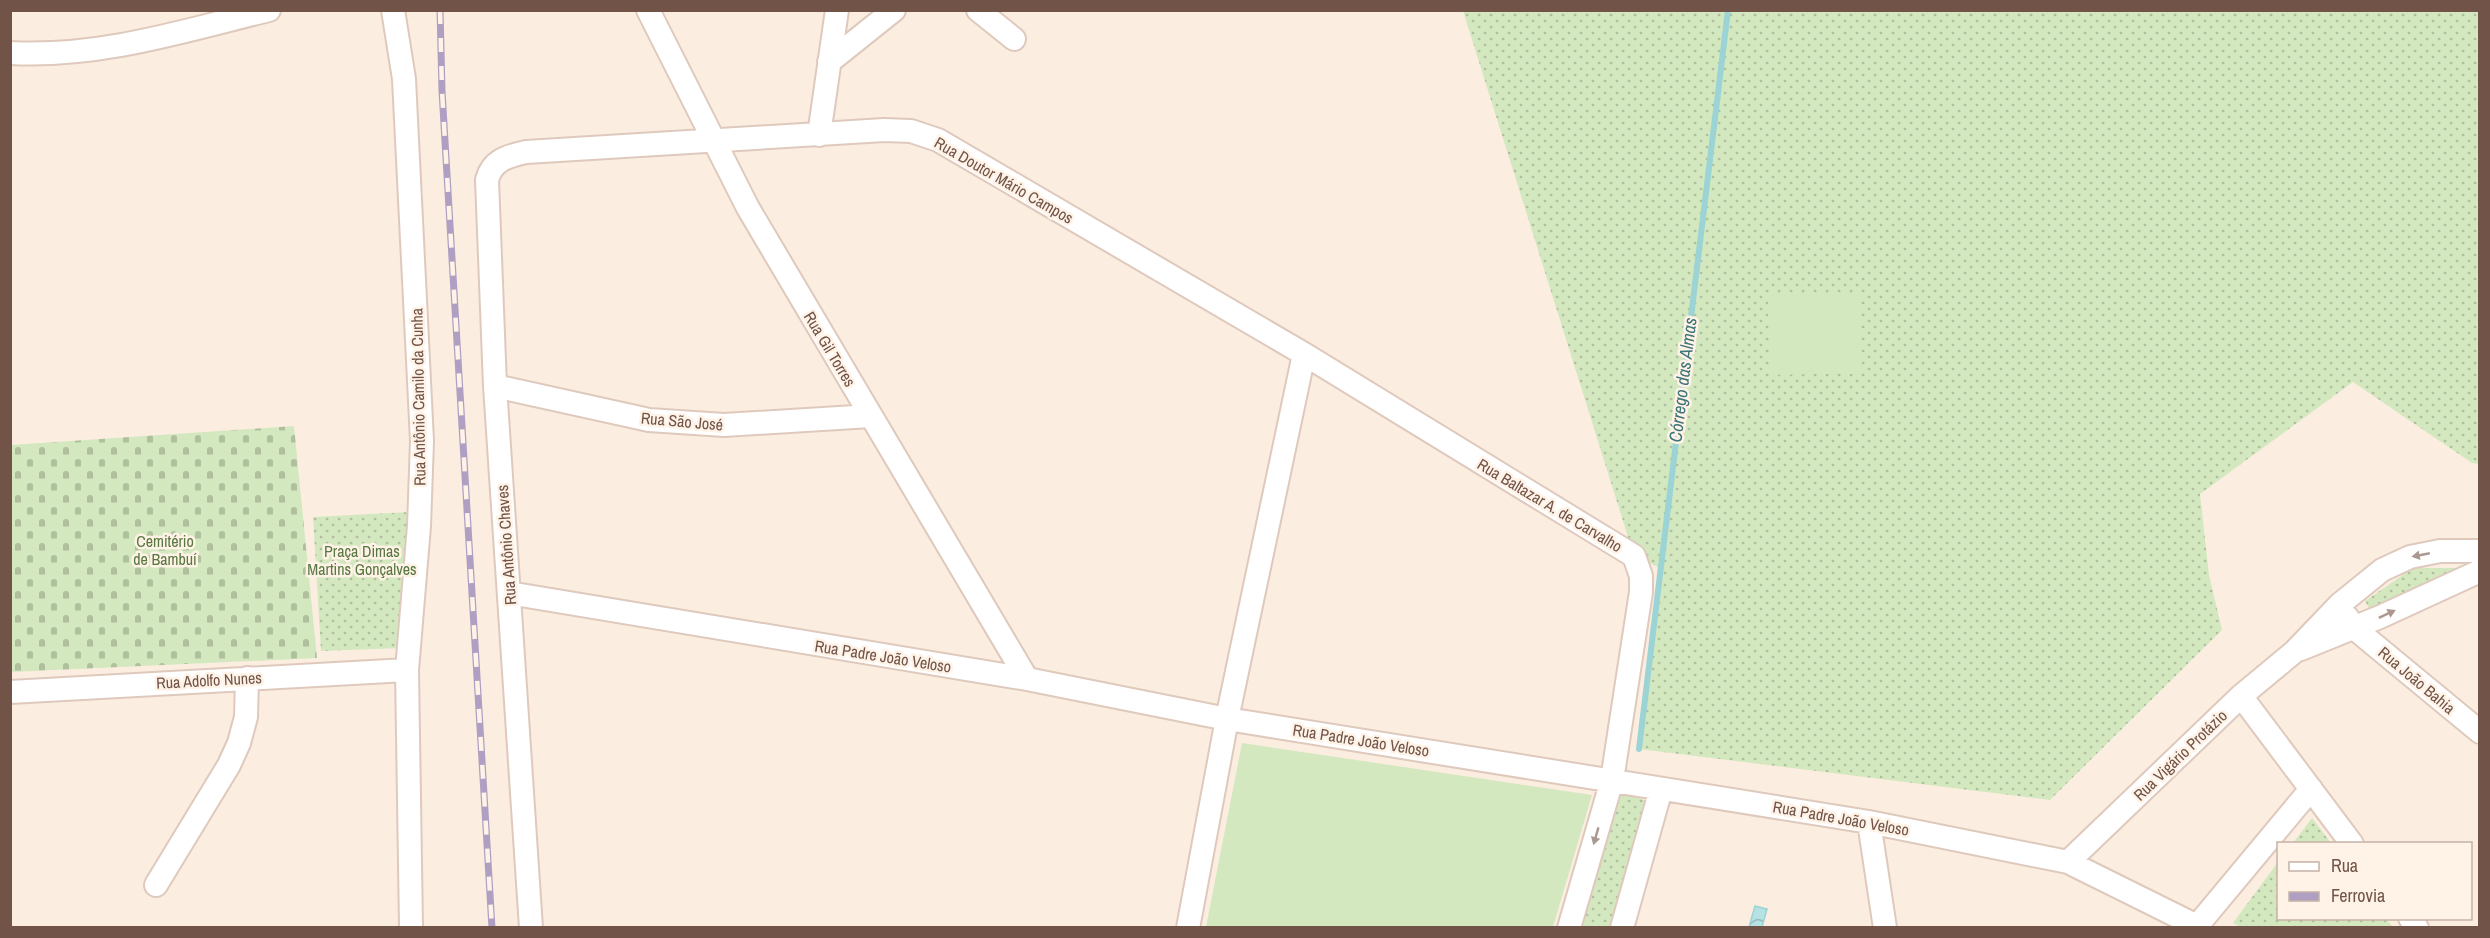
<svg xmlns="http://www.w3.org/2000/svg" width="2490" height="938" font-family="'Archivo Narrow',sans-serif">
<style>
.grass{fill:url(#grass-dots)}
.cemetery{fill:url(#cemetery-stones)}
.pitch{fill:#d4e8c0}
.water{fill:url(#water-waves);stroke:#9cd3d5;stroke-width:1.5}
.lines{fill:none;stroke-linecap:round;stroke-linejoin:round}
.stream{stroke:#9cd3d5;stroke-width:6}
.minor-casing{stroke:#dfc9bd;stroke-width:26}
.minor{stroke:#fff;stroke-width:22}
.rail-casing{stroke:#afa0c3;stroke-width:7}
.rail{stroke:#fff2e6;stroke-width:4.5;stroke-dasharray:14;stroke-linecap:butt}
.oneway{fill:#aa9891}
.labels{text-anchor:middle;stroke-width:5;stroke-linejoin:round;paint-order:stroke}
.street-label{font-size:16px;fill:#715348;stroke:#fff2e6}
.park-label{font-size:16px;fill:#577841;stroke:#fff2e6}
.water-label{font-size:18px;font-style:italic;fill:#3d7477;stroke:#fff2e6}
</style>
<defs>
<pattern id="grass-dots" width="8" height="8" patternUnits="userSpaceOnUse" patternTransform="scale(1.5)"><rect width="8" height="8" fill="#d4e8c0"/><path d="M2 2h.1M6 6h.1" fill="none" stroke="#b0bf9e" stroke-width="1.8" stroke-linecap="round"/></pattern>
<pattern id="cemetery-stones" width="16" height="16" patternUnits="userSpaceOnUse" patternTransform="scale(1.5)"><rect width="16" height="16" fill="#d4e8c0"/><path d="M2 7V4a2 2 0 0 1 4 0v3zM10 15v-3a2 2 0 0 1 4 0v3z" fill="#b0bf9e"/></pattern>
<pattern id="water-waves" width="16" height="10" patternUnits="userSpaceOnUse" patternTransform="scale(1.5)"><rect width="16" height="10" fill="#b6e2e4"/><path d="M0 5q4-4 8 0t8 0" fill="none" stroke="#98babb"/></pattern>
</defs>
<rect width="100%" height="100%" fill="#fbeee0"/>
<!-- grass -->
<path class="grass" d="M1463,11H2479V464L2472,463L2353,382L2200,494L2209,575L2222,630L2050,800L1639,749L1660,568L1634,556Z
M410,512L402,648L321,651L313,517Z
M2413,568H2460L2372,614L2365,601Z
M1616,791L1648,801L1613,927L1577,928Z
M2312,818L2331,843H2293Z
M2278,862V918L2386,919L2393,927L2242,928L2233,923Z"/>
<!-- cemetery -->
<path class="cemetery" d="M294,426L317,658L11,672V445Z"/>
<!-- pitch -->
<path class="pitch" d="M1860,294L1862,373L1770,375L1768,296Z
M1242,743L1592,795L1553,927H1206Z"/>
<!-- water -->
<path class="water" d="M1755,906L1767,909L1762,927H1749Z"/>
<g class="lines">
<!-- stream -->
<path class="stream" d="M1639,749L1728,10"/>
<!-- minor casing -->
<g class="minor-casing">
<path id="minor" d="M393,10L404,79L422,441L419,526L407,670L411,928
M648,10L748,208L1027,679
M978,10L1014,39
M10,53C99,58 184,31 269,10
M829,62L894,10
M819,135L837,10
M495,386L649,420L724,425L871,416
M509,593L1027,679L1227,719L1869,822L2068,862L2201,928
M2347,617L2354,628L2480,732
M2301,649L2380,617L2480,571
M10,692L407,670
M2241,696L2352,844
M1869,822L1885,928
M2068,862L2241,696L2294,652L2340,604L2382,570L2410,557L2440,551H2480
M156,885L229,765L239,743L246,717L247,678
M2410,918L2417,928
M2197,926L2311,789
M531,928L495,386L487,180C492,160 508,156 526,152L884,130L911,131L938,140L1304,354L1634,556L1641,576V592L1612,780L1569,928
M1188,928L1227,719L1304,354
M1622,928L1661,789"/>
</g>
<!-- minor -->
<use href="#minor" class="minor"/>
<!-- rail casing -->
<g class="rail-casing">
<path id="rail" d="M440,10L442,91L492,928"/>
</g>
<!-- rail -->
<use href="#rail" class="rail"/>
</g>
<!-- one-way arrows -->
<defs><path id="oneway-solid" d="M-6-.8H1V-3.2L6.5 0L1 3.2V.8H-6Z" transform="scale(1.5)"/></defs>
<g class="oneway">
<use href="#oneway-solid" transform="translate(2421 555) rotate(169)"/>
<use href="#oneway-solid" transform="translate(2387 614) rotate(-25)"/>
<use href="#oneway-solid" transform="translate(1596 836) rotate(106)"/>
</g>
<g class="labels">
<!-- street labels -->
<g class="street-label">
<text transform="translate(1004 180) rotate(30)" y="6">Rua Doutor Mário Campos</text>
<text transform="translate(830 349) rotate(59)" y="6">Rua Gil Torres</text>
<text transform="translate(418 397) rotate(-91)" y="6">Rua Antônio Camilo da Cunha</text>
<text transform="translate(682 421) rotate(5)" y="6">Rua São José</text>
<text transform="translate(1550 505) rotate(31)" y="6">Rua Baltazar A. de Carvalho</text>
<text transform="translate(506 545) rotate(-94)" y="6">Rua Antônio Chaves</text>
<text transform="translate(883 656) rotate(9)" y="6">Rua Padre João Veloso</text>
<text transform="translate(209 680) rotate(-3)" y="6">Rua Adolfo Nunes</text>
<text transform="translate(2417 680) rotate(40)" y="6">Rua João Bahia</text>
<text transform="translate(1361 740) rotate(9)" y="6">Rua Padre João Veloso</text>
<text transform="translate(2180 755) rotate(-44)" y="6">Rua Vigário Protázio</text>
<text transform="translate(1841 818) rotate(10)" y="6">Rua Padre João Veloso</text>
</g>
<!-- park labels -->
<g class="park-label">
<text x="165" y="547">Cemitério<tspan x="165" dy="18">de Bambuí</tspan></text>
<text x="362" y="557">Praça Dimas<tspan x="362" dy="18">Martins Gonçalves</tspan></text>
</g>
<!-- water labels -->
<g class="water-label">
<text transform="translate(1683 380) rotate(-83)" y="6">Córrego das Almas</text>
</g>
</g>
<!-- border -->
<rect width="2490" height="938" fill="none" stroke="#715348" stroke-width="24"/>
<!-- legend -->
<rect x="2277" y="842" width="195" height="78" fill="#fff2e6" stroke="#c6b2a7" stroke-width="1.5"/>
<rect x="2289" y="862" width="30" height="9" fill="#ffffff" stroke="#c6b2a7" stroke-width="1.5"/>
<text x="2331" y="872" font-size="18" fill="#715348">Rua</text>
<rect x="2289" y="892" width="30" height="9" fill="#afa0c3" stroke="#c6b2a7" stroke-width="1.5"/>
<text x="2331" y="902" font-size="18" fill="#715348">Ferrovia</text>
</svg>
